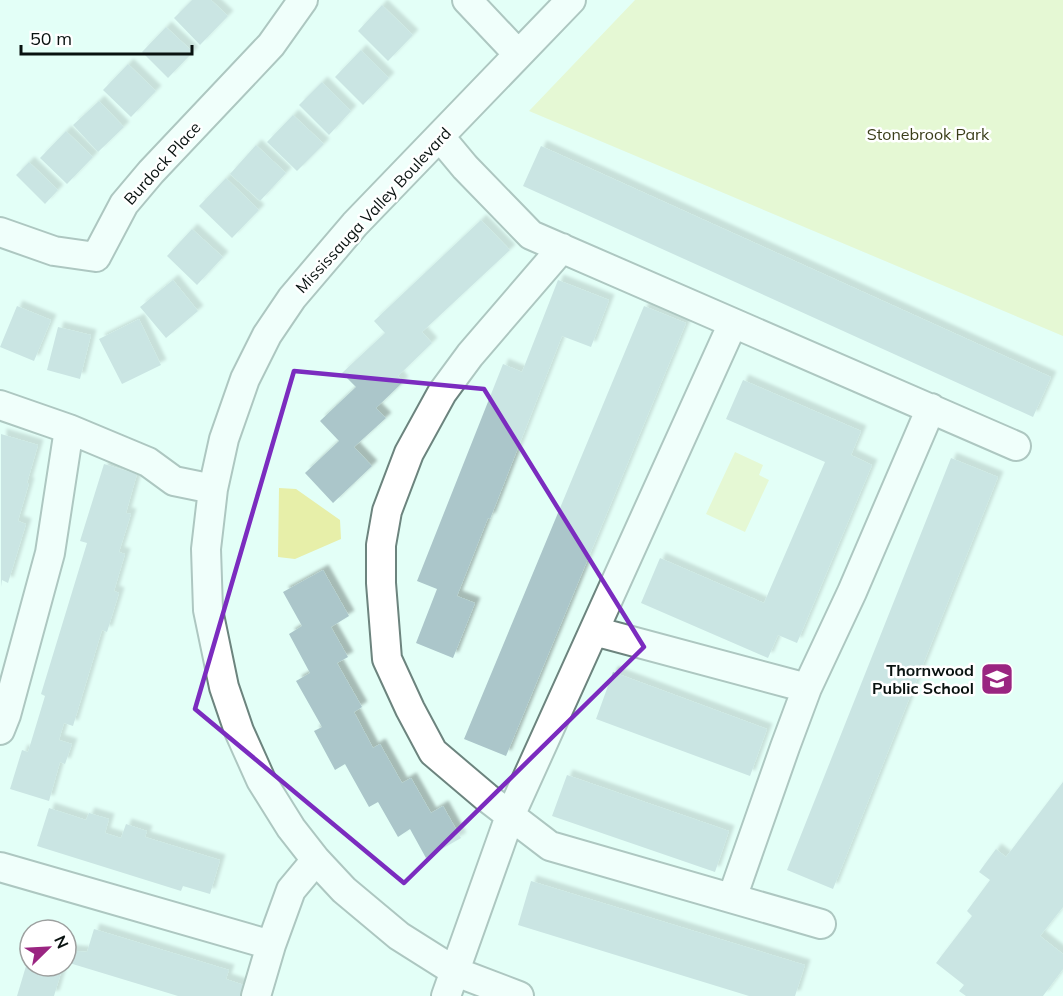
<svg xmlns="http://www.w3.org/2000/svg" width="1063" height="996" font-family="Mulish,sans-serif">
<style>
.green{fill:#e7efa9}
.building{fill:#abc6ca;filter:url(#shadow)}
.lines{fill:none;stroke-linecap:round;stroke-linejoin:round}
.minor-casing{stroke:#6c847e;stroke-width:32}
.minor{stroke:#fff;stroke-width:28}
.marked{fill:none;stroke:#7b2cbf;stroke-width:4.5;stroke-linejoin:round}
.labels{text-anchor:middle;stroke-width:5;stroke-linejoin:round;paint-order:stroke}
.park-label{font-size:16px;fill:#3a3d19;stroke:#fff}
.street-label{font-size:16px;fill:#091210;stroke:#fff}
.poi-label{font-size:16px;font-weight:bold;fill:#091210;stroke:#fff;text-anchor:end}
</style>
<defs>
<filter id="shadow"><feDropShadow dx="5.5" dy="-5.5" stdDeviation="1.5" flood-color="#0004"/></filter>
</defs>
<rect width="100%" height="100%" fill="#e3fff7"/>
<!-- green -->
<path class="green" d="M635,0H1063V336L529,111Z
M735,452L763,465L759,475L769,480L745,532L706,514Z
M279,488L296,489L340,520L341,539L295,559L278,557Z"/>
<!-- building -->
<path class="building" d="M192,0H211L228,16L200,45L174,18Z
M382,5L413,35L388,61L358,31Z
M166,27L193,52L168,78L142,52Z
M361,50L389,78L363,105L335,77Z
M128,64L156,91L131,117L103,90Z
M322,82L351,111L329,135L299,105Z
M99,101L124,127L98,152L73,125Z
M293,115L324,144L297,171L267,142Z
M66,131L93,157L67,184L40,158Z
M256,145L286,173L260,201L230,174Z
M541,146L1051,377L1033,417L523,186Z
M29,162L58,190L45,204L16,175Z
M226,178L259,210L232,238L199,206Z
M481,220L510,250L422,332L432,343L398,376L403,382L376,408L386,418L354,447L372,466L333,503L305,473L339,441L320,421L356,387L342,373L385,333L374,321Z
M192,229L223,257L197,285L167,256Z
M173,280L198,311L166,338L140,307Z
M558,280L609,300L591,347L562,336L490,519L488,518L457,596L475,603L453,658L416,643L437,589L417,581L503,364L522,372Z
M17,306L51,320L34,361L0,347Z
M644,306L686,323L506,756L464,739Z
M139,319L161,365L122,384L99,339Z
M58,327L91,335L80,379L47,370Z
M743,380L861,431L851,455L872,465L797,643L778,635L768,658L641,603L660,558L764,603L825,462L726,419Z
M1,434L38,445L27,483H29L18,521L26,524L8,583L2,580L1,587Z
M951,458L998,477L833,889L787,870Z
M104,464L137,474L126,513L131,514L119,552L125,554L114,591L119,593L107,632L102,630L73,726L64,723L59,740L72,744L65,764L60,762L49,801L10,789L22,750L28,752L45,696L41,694L87,543L80,541Z
M323,570L349,616L331,627L348,657L337,663L362,707L354,712L373,748L380,744L402,783L411,778L431,813L443,806L461,838L426,858L410,829L398,837L378,802L369,807L345,764L335,770L314,731L322,727L296,681L310,673L289,634L302,626L283,592Z
M613,672L767,729L750,776L596,719Z
M567,775L729,831L715,872L552,816Z
M1063,782V907L1040,936L1063,954V969L1043,996H966L959,991L964,985L936,963L972,916L967,911L990,880L979,872L996,849L1006,857Z
M49,808L86,820L89,813L109,819L105,833L121,838L126,824L147,831L145,837L220,860L210,894L183,886L181,891L37,846Z
M531,881L805,965L795,996H749L518,925Z
M94,929L229,970L226,979L244,985L241,996H178L66,962V950L87,952Z
M29,956L30,966H63L54,996H17Z"/>
<g class="lines">
<!-- minor casing -->
<g class="minor-casing">
<path id="minor" d="M467,0L518,54
M440,137L465,167L531,235L1016,446
M0,232L54,251L96,257L124,204L151,172L271,45L303,0
M562,248L470,355L442,393L409,453L387,511L381,545V583L387,659L410,709L433,752L486,797L550,846L821,924
M0,405L69,429L148,462L174,481L213,489
M594,631L807,688
M0,730L6,715L50,553L69,429
M0,867L271,945
M732,898L785,747L807,688L852,592L931,408
M256,996L271,945L291,890L316,860
M446,996L510,816L733,323
M519,996L456,972L399,936L344,890L316,860L291,828L261,780L239,731L224,687L208,610L206,549L213,489L224,439L245,379L267,335L292,298L355,224L571,0"/>
</g>
<!-- minor -->
<use href="#minor" class="minor"/>
</g>
<!-- marked area -->
<path d="M0 0H1063V996H0ZM294,371L484,389L644,647L404,883L195,709Z" fill="#e3fff7" fill-opacity=".55" fill-rule="evenodd"/>
<path class="marked" d="M294,371L484,389L644,647L404,883L195,709Z"/>
<!-- icons -->
<defs>
<g id="school-square" transform="scale(1.725)"><rect x="-9" y="-9" width="18" height="18" rx="4" fill="#9a2581" stroke="#fff"/><path d="M0-5L7-2L0 1L-7-2ZM-4 1L0 2.5L4 1V4Q0 6-4 4Z" fill="#fff"/></g>
</defs>
<g fill-rule="evenodd">
<use href="#school-square" x="997" y="679"/>
</g>
<g class="labels">
<!-- park labels -->
<g class="park-label">
<text x="928" y="140">Stonebrook Park</text>
</g>
<!-- street labels -->
<g class="street-label">
<text transform="translate(162 163) rotate(-48)" y="6">Burdock Place</text>
<text transform="translate(373 210) rotate(-47)" y="6">Mississauga Valley Boulevard</text>
</g>
<!-- poi labels -->
<g class="poi-label">
<text x="974" y="676">Thornwood<tspan x="974" dy="18">Public School</tspan></text>
</g>
</g>
<!-- north arrow -->
<g transform="translate(48 948) rotate(66)"><circle r="28" fill="#ffffff" stroke="#9da09f" stroke-width="1.5"/>
<path d="M0-4.5L10 22L0 15L-10 22Z" fill="#9a2581"/>
<text y="-9" font-size="16" font-weight="bold" text-anchor="middle" fill="#091210">N</text>
</g>
<!-- scale -->
<path d="M21 45v9h171v-9" fill="none" stroke="#091210" stroke-width="3"/>
<text x="30" y="45" font-size="18" fill="#091210" stroke="#ffffff" stroke-width="4.5" paint-order="stroke">50 m</text>
</svg>
